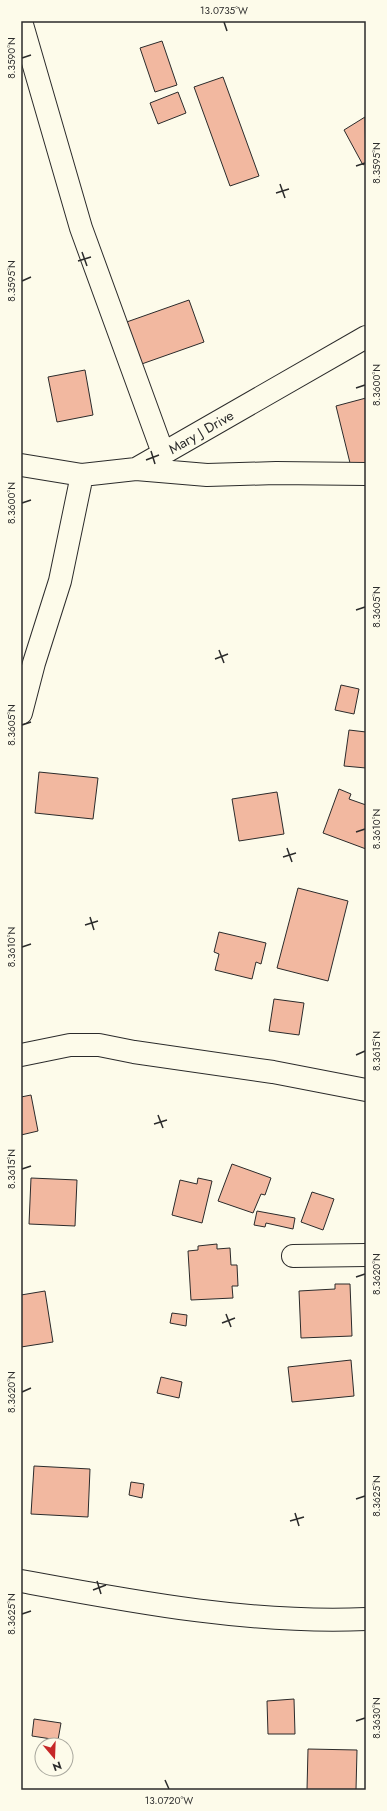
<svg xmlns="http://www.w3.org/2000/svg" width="387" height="1811" font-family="Jost,sans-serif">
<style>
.building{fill:#f2b8a0;stroke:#2b2b2b}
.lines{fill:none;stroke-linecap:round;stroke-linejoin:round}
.minor-casing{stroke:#2b2b2b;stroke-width:24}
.minor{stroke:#fdfbea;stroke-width:22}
.ticks{fill:none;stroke:#2b2b2b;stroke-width:1.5}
.labels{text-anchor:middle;stroke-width:3;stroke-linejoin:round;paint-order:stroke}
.street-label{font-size:14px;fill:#2b2b2b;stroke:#fdfbea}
.neatline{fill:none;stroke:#2b2b2b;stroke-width:1.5}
.ticks-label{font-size:10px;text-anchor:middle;fill:#2b2b2b}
</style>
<rect width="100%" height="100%" fill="#fdfbea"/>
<!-- building -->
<path class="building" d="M162,41L177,85L155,92L140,48Z
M223,77L259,176L230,186L194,87Z
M178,92L186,113L158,124L150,103Z
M365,117L366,163L363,165L344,130Z
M189,300L204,342L136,366L121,324Z
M85,370L93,415L57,422L48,377Z
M366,398V463L351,467L336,406Z
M341,685L359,689L354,714L335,710Z
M349,730L366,732V768L344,766Z
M39,772L98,778L93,819L35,813Z
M339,789L351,794L349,799L366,805V849L323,833Z
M277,792L284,834L239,841L232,799Z
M298,888L348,901L328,981L277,968Z
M219,932L266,943L261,964L256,962L252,979L215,970L219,954L214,952Z
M274,999L304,1003L299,1035L269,1031Z
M31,1095L38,1131L21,1135V1097Z
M232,1164L271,1178L265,1195L261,1194L253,1213L218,1201Z
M31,1178L77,1180L75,1226L29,1224Z
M198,1178L212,1181L202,1223L172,1215L180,1180L197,1184Z
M312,1192L334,1199L323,1230L301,1222Z
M257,1211L295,1218L293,1229L266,1223L265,1227L254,1225Z
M217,1244V1249L230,1248L231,1265H237L238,1286H232L233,1298L191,1300L188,1251L198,1250V1246Z
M335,1284H350L352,1336L301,1338L299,1291L335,1289Z
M45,1291L53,1342L21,1347V1295Z
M172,1313L187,1315L186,1326L170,1323Z
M351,1360L354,1396L292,1402L288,1367Z
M161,1377L182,1382L179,1398L157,1393Z
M34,1466L90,1469L88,1517L31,1514Z
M131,1482L144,1484L142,1498L129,1495Z
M294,1699L295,1734H268L267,1701Z
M34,1719L61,1723L58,1740L32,1736Z
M308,1749L357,1750L356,1790H307Z"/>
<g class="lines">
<!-- minor casing -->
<g class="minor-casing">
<path id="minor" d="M21,21L81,228L163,453
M21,465L82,475L136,469L366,337
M136,469L207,475L276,473L366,474
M21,713L34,663L60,581L82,475
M21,1055L70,1045H99L134,1052L273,1072L366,1090
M293,1256L366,1255
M21,1581C135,1602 250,1624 366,1619"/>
</g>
<!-- minor -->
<use href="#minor" class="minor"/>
</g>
<!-- ticks -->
<path class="ticks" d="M224,22L227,31M22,58L31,55M356,166L365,163M280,184L285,198M276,193L289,189M82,252L87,266M78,261L91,257M22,281L31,277M356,388L365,385M151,451L155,464M146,460L159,455M22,503L31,500M356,610L365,607M219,650L224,663M215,659L228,654M22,725L31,722M356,832L365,829M287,848L292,862M283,857L296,853M90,917L94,930M85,925L98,921M22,947L31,944M356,1055L365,1051M158,1115L163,1128M154,1124L167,1120M22,1169L31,1166M356,1277L365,1274M226,1314L231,1327M222,1323L235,1318M22,1392L31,1388M356,1499L365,1496M295,1513L299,1526M290,1521L304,1517M97,1581L101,1594M93,1590L106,1585M22,1614L31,1611M356,1721L365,1718M165,1780L169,1789"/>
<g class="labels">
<!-- street labels -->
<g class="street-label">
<text transform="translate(201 432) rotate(-30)" y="5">Mary J Drive</text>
</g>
</g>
<!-- border -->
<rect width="387" height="1811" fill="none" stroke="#fdfbea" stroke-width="44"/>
<!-- north arrow -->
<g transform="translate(54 1757) rotate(161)"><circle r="19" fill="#fdfbea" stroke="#a9a89e"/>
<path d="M0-3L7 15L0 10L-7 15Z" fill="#c62828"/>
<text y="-6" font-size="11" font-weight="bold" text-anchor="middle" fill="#2b2b2b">N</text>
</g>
<rect x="22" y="22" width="343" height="1767" class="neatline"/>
<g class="ticks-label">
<text x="224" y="14">13.0735°W</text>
<text transform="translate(11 58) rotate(-90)" y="4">8.3590°N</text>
<text transform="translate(376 163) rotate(-90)" y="4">8.3595°N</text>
<text transform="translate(11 281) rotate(-90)" y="4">8.3595°N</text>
<text transform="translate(376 385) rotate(-90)" y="4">8.3600°N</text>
<text transform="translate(11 503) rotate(-90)" y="4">8.3600°N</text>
<text transform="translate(376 607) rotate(-90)" y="4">8.3605°N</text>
<text transform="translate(11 725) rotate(-90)" y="4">8.3605°N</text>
<text transform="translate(376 829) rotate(-90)" y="4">8.3610°N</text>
<text transform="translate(11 947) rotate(-90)" y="4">8.3610°N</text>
<text transform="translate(376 1051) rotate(-90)" y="4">8.3615°N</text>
<text transform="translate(11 1169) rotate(-90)" y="4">8.3615°N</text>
<text transform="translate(376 1274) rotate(-90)" y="4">8.3620°N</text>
<text transform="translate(11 1392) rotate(-90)" y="4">8.3620°N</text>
<text transform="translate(376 1496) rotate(-90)" y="4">8.3625°N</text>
<text transform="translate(11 1614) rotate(-90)" y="4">8.3625°N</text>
<text transform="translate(376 1718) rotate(-90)" y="4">8.3630°N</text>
<text x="169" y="1804">13.0720°W</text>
</g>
</svg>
